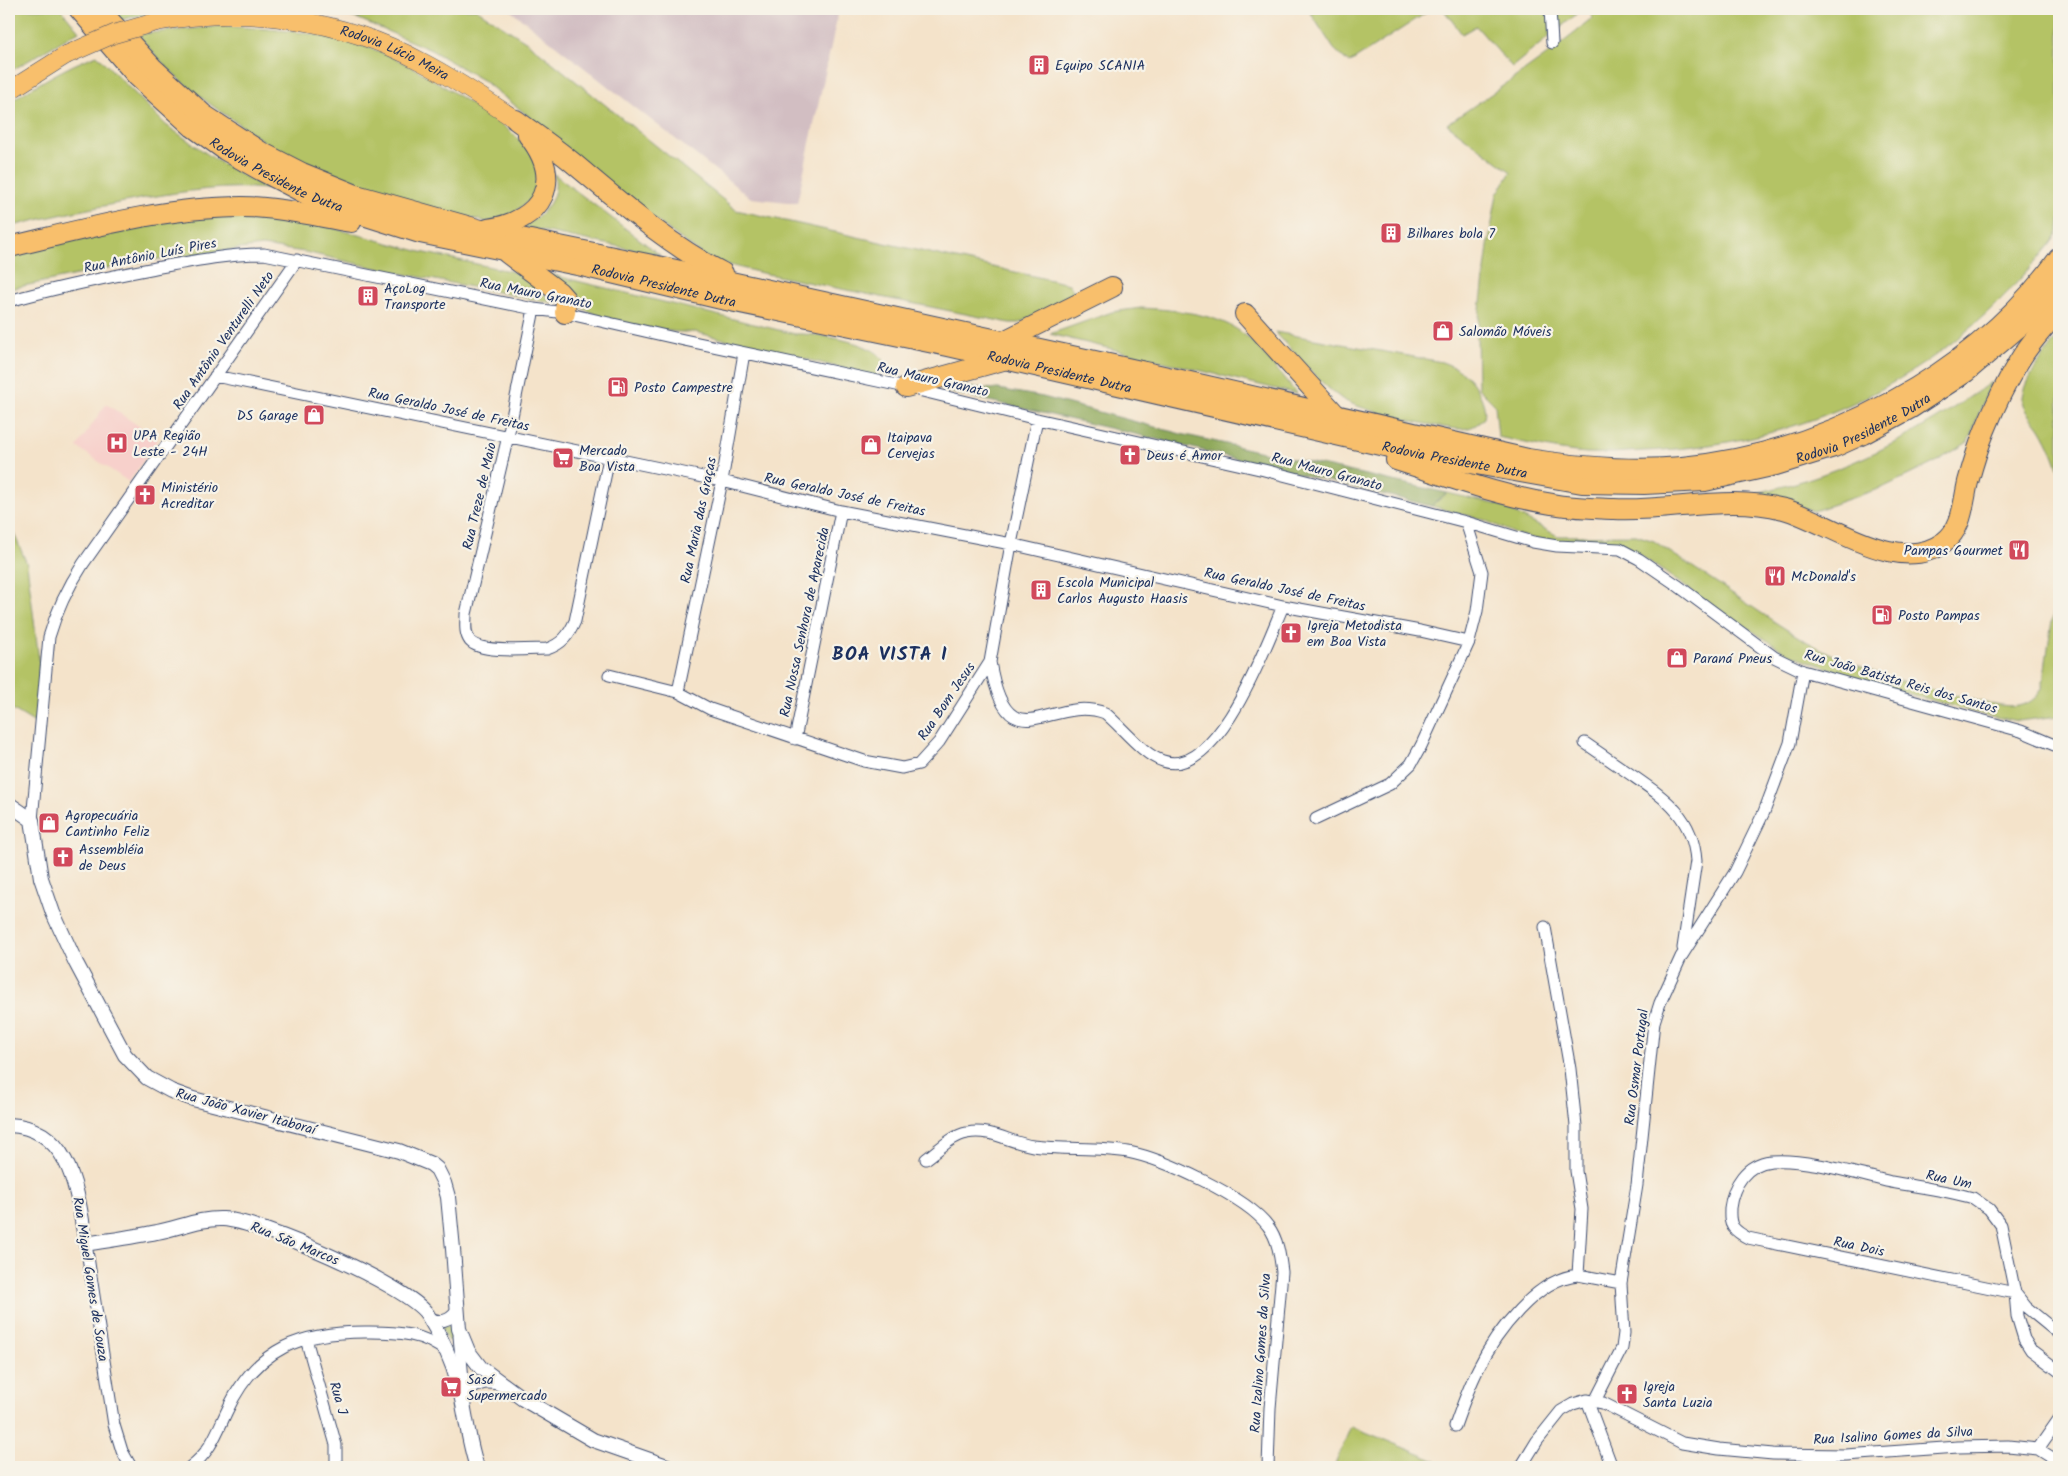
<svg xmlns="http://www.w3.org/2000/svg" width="2068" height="1476" font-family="Kalam,sans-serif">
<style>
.built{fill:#f7d0cb}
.industrial{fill:#d2bec2}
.green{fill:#b4c365;stroke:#687962}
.forest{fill:#8fa95a;stroke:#556c5c}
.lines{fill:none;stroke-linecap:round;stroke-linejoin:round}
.minor-casing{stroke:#3c4a6e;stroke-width:13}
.tertiary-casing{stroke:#3c4a6e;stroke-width:16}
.primary-casing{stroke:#3c4a6e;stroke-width:19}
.motorway-casing{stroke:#3c4a6e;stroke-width:22}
.minor{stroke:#fff;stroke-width:11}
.tertiary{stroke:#fff;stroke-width:14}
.primary{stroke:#f8bf6c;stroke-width:18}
.motorway{stroke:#f8bf6c;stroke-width:20}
.primary-bridge-casing{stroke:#3c4a6e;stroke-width:19;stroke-linecap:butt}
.primary-bridge{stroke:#f8bf6c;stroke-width:18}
.labels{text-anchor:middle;stroke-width:4.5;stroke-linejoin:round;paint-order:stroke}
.street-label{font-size:14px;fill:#1b2f5e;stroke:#f7f3e8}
.poi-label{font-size:14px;fill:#1b2f5e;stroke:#f7f3e8;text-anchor:start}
.district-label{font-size:19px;font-weight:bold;letter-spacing:1px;fill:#1b2f5e;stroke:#f7f3e8}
</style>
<rect width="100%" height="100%" fill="#f7f3e8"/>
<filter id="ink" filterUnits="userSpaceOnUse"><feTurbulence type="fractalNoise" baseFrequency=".02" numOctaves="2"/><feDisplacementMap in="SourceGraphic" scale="10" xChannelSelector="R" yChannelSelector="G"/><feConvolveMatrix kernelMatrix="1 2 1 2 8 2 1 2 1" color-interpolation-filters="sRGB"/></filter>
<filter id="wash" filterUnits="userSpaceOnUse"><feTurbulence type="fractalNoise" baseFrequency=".0096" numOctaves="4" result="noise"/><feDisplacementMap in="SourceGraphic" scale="20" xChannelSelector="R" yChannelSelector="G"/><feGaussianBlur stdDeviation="1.12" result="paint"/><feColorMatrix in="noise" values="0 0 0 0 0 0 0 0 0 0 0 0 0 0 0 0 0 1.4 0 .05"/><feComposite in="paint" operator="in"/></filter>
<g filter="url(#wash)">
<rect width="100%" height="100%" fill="#f4e3ca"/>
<!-- built -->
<path class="built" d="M106,404L158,439L129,482L77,447Z"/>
<!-- industrial -->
<path class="industrial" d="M509,9H839L797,203L751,198Z"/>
<!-- green -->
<path class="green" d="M9,9H61L79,31L9,72Z
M113,9H168L120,20Z
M325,9H360L358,19Z
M361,9H476L527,42L736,210L1069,284L1074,292L1072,296L1019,323H1010L762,273L729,265L705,257L572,157L527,115L484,81L431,50L359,19Z
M1308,9H1432L1349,63L1334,49Z
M1443,9H1583L1512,67L1476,26L1462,34Z
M1586,9H2059C2059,61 2059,112 2059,164C2059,182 2062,213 2059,229C2057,241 2013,287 2002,298C1905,397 1781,446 1643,451C1624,452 1605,454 1587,453C1557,451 1527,443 1498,437L1495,405L1478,388L1477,334L1488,246L1497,194L1511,172L1447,124C1497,90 1547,57 1593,18Z
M221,26C273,29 329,32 378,51C411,64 439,83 468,102C488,114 520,136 533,155C537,161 538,183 540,192L499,225C425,206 348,189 280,151C265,143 251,132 236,122C198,97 165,70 138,34Z
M97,55L166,125L216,160L267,189C225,185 186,191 145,198C99,207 54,215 9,227V102C38,84 65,67 97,55Z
M554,174L660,255L523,227C543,214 560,200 554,174Z
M244,214L326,226L421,252L514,272L525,277L554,303L394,272L305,252L262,246L144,261L9,289V255L131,225Z
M540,272L795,334C812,333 884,342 884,365C883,371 879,374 874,376L695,332C668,334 604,322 581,307C566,297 553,283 540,272Z
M1141,308C1176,310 1219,313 1246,336C1265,353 1281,375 1297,394L1050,334L1112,312Z
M1275,332L1442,362C1450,365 1457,368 1463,373C1474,381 1488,404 1484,418C1478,425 1470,429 1461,429C1441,429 1358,410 1342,399C1319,383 1295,353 1275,332Z
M2059,335V472C2055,457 2049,444 2041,430C2035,420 2025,413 2023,401C2021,384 2049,348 2059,335Z
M1991,382L1968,442L1934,463L1884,487L1814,511L1756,493C1847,473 1916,436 1991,382Z
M1447,493L1499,505L1558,536L1636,535L1654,541C1682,561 1711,578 1739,598C1766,616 1791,634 1819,648C1866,672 1919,688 1970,699C1997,705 2025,717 2042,689L2059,572V716L2018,721L1984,715L1864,681L1787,653L1713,606L1634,551L1559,544L1518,535L1482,519L1431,506Z
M9,522L27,564L39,660L40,726L9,707Z
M448,1325L454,1333V1338L452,1341L448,1340L441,1328Z
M1351,1426L1436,1461L1433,1467H1334Z"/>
<!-- forest -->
<path class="forest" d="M961,387L998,389L1043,397L1181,434L1447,493L1431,506L1139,435L941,390Z"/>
</g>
<g filter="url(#ink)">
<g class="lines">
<!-- minor casing -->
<g class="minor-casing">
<path id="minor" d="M1550,9L1552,43
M9,301C55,288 103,278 150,269C188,262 225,254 264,254L534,309L565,313L684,340L906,387L1037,419L1264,470L1466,522L1533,542L1557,546L1620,549L1639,559L1677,585L1774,657L1803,671L2021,731L2059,747
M534,309L508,436L466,614C466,623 464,633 470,641C481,654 531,649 547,649C562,644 569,635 575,621L609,458
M215,376L722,481L841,511L1011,544L1283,606L1420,631L1469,642
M990,662C1008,766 1049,693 1105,713C1122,727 1143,755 1163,761C1218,780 1266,645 1283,606
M609,675L678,692L710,709L864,761L902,768L919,764L939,742L990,662L1011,544L1037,419
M678,692L722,481L744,353
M795,739L841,511
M1585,743C1601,754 1617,765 1633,776C1666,799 1693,817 1696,861L1683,948
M1316,819L1390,784L1411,764L1421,746L1469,642L1477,611L1482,572L1466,522
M32,820L49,637C57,609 68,587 83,564L297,260
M1545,927L1570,1069L1576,1126V1171L1582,1209L1578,1275L1621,1283
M926,1159C939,1150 951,1136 967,1133C990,1128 1011,1143 1033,1146C1065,1150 1097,1147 1128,1152C1164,1159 1247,1197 1268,1226C1278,1239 1280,1256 1282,1272L1270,1408L1268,1467
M86,1244L114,1425L122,1451L131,1467
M428,1317C439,1323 448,1322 456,1312
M2059,1334L2026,1307L2015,1293L1748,1238C1742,1235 1737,1232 1733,1227C1729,1221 1730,1215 1730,1208C1733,1185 1746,1164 1771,1161C1807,1158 1856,1174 1891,1182C1918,1187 1946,1190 1973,1198L1989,1209L2001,1225L2015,1293L2017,1316L2024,1339L2031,1350L2059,1371
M459,1336L464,1390
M306,1339L336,1445V1467
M1587,1400L1612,1467
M466,1401C469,1383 488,1380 502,1386
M1595,1401L1622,1348L1624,1333L1621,1283L1637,1185L1654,1022L1660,1003L1681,957L1735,872L1764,812L1790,743L1803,671
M1455,1426C1462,1406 1469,1387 1478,1369C1495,1334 1537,1278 1578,1275
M2038,1449L2059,1419
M190,1467C210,1453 217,1432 227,1411C256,1347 303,1331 370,1332C397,1332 425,1333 446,1352
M1521,1467L1537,1441L1561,1411L1573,1404L1587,1400L1603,1403L1682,1443L1719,1449L1773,1454L1846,1455L1958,1447L2008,1446L2038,1449L2059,1462"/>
</g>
<!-- tertiary casing -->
<g class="tertiary-casing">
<path id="tertiary" d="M9,804L32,820L41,878L53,913L76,963L125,1055L147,1078L171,1091L193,1099L399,1151L431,1164L437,1169L444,1183L448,1197L453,1249L459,1329L468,1351L481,1368L523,1399L593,1440L670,1467
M9,1125C73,1128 77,1194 86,1244C110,1240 133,1237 157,1232C179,1228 200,1218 223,1219C259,1221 407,1285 427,1314C441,1336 452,1361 459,1386C466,1413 468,1441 477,1467"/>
</g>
<!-- primary casing -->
<g class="primary-casing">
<g id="primary">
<path id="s1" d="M156,22C245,5 342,19 422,62C455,79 486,100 516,120"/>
<path d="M9,91L66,55"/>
</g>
</g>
<!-- motorway casing -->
<g class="motorway-casing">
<g id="motorway">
<path id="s2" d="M79,9L137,76L193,127L225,150L262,171L308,195L363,215L420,233L582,266L721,299L948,346L1415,453L1582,483L1644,484L1705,481L1776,465L1834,447L1863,434L1911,408L1966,372L2020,326L2059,285"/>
<path d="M99,9L152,67L204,115L261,152L302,173L356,195L481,230L667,268L1159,375L1528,459C1579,467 1630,472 1682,467C1826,453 1974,375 2059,258"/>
<path d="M516,120C535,134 554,147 572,162C620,202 667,244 723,273"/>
<path d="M488,229C543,221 565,181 528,135"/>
<path d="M9,247C85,229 163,207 242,207C279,207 315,216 351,222"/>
<path d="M507,253L559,292L566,300L565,313"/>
<path d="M1245,314L1338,417"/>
<path d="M1002,342L1112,287"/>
<path d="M906,387L1003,360"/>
<path d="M1396,460C1447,476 1499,496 1552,504C1572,508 1594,508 1614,509C1672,512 1727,494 1784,509C1830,522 1899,577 1944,542C1963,528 1963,503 1968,482C1973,464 1978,447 1985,430C1994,408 2005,384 2018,363C2029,344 2044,327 2059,311"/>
</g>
</g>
<!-- minor -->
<use href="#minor" class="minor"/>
<!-- tertiary -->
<use href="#tertiary" class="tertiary"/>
<!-- primary -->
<use href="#primary" class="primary"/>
<!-- motorway -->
<use href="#motorway" class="motorway"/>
<!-- primary-bridge casing -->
<g class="primary-bridge-casing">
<path id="primary-bridge" d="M66,55L114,34L156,22"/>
</g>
<!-- primary-bridge -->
<use href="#primary-bridge" class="primary-bridge"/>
</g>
</g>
<!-- icons -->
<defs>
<g id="building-square" transform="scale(1.125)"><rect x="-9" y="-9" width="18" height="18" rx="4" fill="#d1495b" stroke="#f7f3e8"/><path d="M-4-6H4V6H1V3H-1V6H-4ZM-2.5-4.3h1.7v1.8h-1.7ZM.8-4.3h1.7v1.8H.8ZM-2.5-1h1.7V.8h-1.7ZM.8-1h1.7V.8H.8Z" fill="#fff"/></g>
<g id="shop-square" transform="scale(1.125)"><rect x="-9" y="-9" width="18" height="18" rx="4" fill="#d1495b" stroke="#f7f3e8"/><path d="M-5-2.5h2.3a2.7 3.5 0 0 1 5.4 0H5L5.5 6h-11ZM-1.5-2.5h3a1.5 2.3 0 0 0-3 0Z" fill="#fff"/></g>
<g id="fuel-square" transform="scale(1.125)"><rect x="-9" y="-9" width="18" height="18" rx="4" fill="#d1495b" stroke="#f7f3e8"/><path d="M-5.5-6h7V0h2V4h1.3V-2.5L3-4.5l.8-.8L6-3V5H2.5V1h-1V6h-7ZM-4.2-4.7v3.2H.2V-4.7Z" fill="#fff"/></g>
<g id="hospital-square" transform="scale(1.125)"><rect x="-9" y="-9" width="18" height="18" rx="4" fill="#d1495b" stroke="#f7f3e8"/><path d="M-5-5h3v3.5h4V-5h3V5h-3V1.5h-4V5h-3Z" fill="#fff"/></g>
<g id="church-square" transform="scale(1.125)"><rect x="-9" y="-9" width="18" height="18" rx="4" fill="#d1495b" stroke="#f7f3e8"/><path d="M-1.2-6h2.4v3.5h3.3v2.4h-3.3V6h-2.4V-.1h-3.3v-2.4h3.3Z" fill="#fff"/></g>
<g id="supermarket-square" transform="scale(1.125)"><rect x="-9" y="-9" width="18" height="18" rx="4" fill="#d1495b" stroke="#f7f3e8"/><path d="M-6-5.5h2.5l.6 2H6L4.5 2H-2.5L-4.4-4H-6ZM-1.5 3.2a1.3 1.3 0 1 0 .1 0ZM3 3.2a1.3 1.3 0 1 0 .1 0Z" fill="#fff"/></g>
<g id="restaurant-square" transform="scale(1.125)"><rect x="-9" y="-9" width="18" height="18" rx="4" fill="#d1495b" stroke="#f7f3e8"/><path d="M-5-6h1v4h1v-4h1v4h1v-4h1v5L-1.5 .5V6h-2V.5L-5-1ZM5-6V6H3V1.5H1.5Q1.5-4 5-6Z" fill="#fff"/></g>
</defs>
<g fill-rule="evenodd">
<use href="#building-square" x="1039" y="65"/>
<use href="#building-square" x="1391" y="233"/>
<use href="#building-square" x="368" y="296"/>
<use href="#shop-square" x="1443" y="331"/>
<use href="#fuel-square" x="618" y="387"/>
<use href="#shop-square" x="314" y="415"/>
<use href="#hospital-square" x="117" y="443"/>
<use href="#shop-square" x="871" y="445"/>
<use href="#church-square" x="1130" y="455"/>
<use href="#supermarket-square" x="563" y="458"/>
<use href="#church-square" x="145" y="495"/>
<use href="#restaurant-square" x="2019" y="550"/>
<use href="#restaurant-square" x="1775" y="576"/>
<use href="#building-square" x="1041" y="590"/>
<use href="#fuel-square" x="1882" y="615"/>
<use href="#church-square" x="1291" y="633"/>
<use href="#shop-square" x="1677" y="658"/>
<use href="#shop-square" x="49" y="823"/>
<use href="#church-square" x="63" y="857"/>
<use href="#supermarket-square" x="451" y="1387"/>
<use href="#church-square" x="1627" y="1394"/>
</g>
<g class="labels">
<!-- street labels -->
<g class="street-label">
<text dy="5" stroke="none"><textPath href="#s1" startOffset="245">Rodovia Lúcio Meira</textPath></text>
<text dy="5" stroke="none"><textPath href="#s2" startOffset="261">Rodovia Presidente Dutra</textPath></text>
<text transform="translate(150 255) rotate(-11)" y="5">Rua Antônio Luís Pires</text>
<text dy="5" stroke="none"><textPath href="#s2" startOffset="666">Rodovia Presidente Dutra</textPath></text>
<text transform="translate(536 293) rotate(11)" y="5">Rua Mauro Granato</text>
<text transform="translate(223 340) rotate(-55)" y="5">Rua Antônio Venturelli Neto</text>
<text dy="5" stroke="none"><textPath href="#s2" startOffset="1071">Rodovia Presidente Dutra</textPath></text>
<text transform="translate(933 379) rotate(13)" y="5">Rua Mauro Granato</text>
<text transform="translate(449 409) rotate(12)" y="5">Rua Geraldo José de Freitas</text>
<text dy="5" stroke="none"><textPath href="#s2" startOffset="1896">Rodovia Presidente Dutra</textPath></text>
<text dy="5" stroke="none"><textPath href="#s2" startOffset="1476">Rodovia Presidente Dutra</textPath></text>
<text transform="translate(1327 471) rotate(15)" y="5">Rua Mauro Granato</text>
<text transform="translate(845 494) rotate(12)" y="5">Rua Geraldo José de Freitas</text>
<text transform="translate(479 496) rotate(-77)" y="5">Rua Treze de Maio</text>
<text transform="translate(698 520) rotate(-78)" y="5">Rua Maria das Graças</text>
<text transform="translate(1285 589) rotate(12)" y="5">Rua Geraldo José de Freitas</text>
<text transform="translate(804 622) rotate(-78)" y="5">Rua Nossa Senhora de Aparecida</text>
<text transform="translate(1901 681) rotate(16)" y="5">Rua João Batista Reis dos Santos</text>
<text transform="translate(946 701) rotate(-56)" y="5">Rua Bom Jesus</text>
<text transform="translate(1636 1067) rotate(-83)" y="5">Rua Osmar Portugal</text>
<text transform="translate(246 1111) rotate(15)" y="5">Rua João Xavier Itaboraí</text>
<text transform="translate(1949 1179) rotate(12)" y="5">Rua Um</text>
<text transform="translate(295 1243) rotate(22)" y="5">Rua São Marcos</text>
<text transform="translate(1859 1246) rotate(12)" y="5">Rua Dois</text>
<text transform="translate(91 1279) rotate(81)" y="5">Rua Miguel Gomes de Souza</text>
<text transform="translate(1260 1353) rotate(-86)" y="5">Rua Izalino Gomes da Silva</text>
<text transform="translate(339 1398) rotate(74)" y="5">Rua J</text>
<text transform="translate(1893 1435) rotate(-3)" y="5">Rua Isalino Gomes da Silva</text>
</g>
<!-- poi labels -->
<g class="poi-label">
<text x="1055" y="70">Equipo SCANIA</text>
<text x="1407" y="238">Bilhares bola 7</text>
<text x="384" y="293">AçoLog<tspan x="384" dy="16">Transporte</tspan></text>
<text x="1459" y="336">Salomão Móveis</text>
<text x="634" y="392">Posto Campestre</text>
<text x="298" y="420" text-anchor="end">DS Garage</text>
<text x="133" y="440">UPA Região<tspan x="133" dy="16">Leste - 24H</tspan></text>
<text x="887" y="442">Itaipava<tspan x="887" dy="16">Cervejas</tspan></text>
<text x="579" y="455">Mercado<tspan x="579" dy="16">Boa Vista</tspan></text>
<text x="1146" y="460">Deus é Amor</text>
<text x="161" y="492">Ministério<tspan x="161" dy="16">Acreditar</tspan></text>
<text x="2003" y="555" text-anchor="end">Pampas Gourmet</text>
<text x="1791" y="581">McDonald's</text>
<text x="1057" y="587">Escola Municipal<tspan x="1057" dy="16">Carlos Augusto Haasis</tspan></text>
<text x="1898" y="620">Posto Pampas</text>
<text x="1307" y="630">Igreja Metodista<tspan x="1307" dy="16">em Boa Vista</tspan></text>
<text x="1693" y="663">Paraná Pneus</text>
<text x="65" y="820">Agropecuária<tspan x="65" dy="16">Cantinho Feliz</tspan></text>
<text x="79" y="854">Assembléia<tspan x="79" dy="16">de Deus</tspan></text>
<text x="467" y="1384">Sasá<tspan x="467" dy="16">Supermercado</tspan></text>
<text x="1643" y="1391">Igreja<tspan x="1643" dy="16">Santa Luzia</tspan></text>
</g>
<!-- district labels -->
<g class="district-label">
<text x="890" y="660">BOA VISTA I</text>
</g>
</g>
<!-- margin -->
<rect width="2068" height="1476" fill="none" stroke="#f7f3e8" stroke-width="30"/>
</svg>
